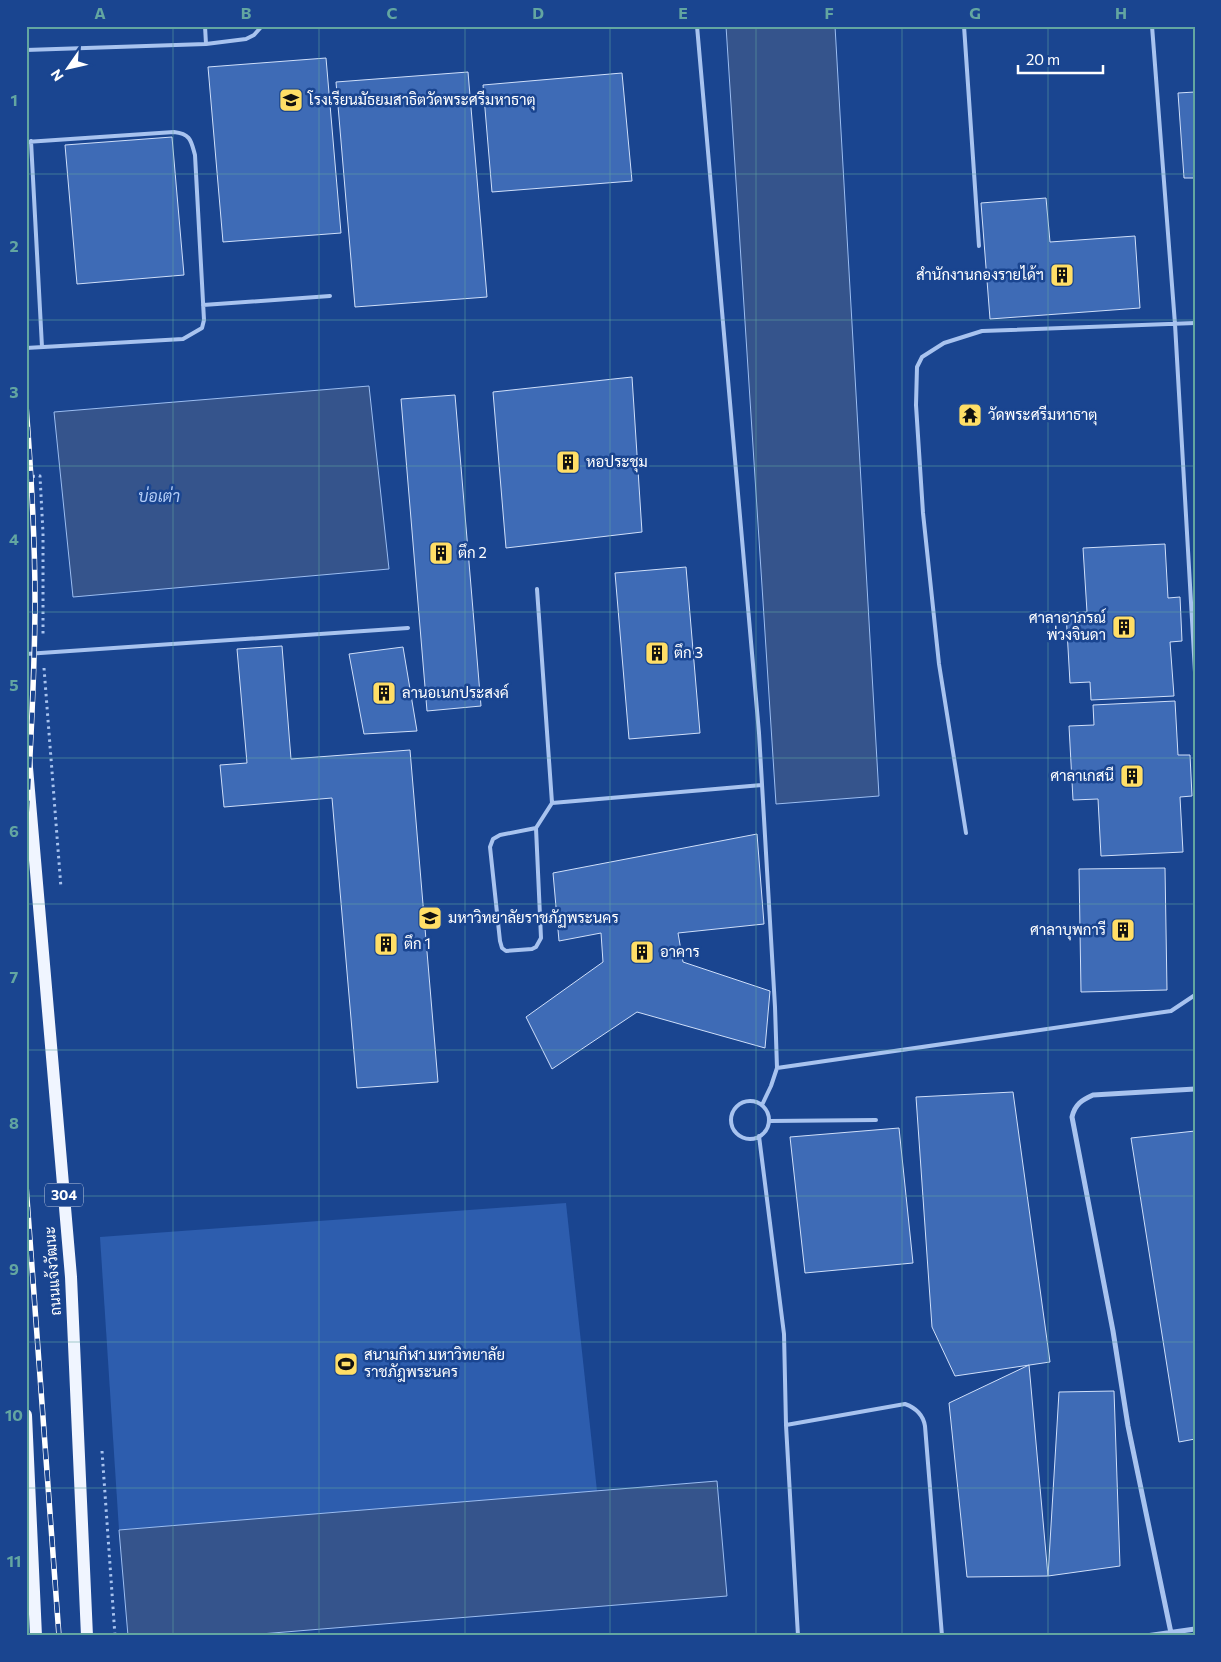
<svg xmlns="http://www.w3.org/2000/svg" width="1221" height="1662" font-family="Commissioner,Sarabun,sans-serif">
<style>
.pitch{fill:#2d5dae}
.water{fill:#35548c;stroke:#9bbdf1}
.building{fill:#3e6bb6;stroke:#cfdffa}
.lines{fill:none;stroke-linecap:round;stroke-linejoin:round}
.path{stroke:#a8c3ef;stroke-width:3;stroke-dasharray:2.5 4;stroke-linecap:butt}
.lane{stroke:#a8c3ef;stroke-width:4}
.street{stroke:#a8c3ef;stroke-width:5}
.primary{stroke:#f0f5ff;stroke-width:12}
.rail-casing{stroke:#fff;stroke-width:5.5}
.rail{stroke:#1a4590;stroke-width:4;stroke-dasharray:11;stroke-linecap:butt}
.grid{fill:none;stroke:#63a6a1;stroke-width:1;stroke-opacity:0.55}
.labels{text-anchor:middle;stroke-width:5;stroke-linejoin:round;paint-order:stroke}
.shield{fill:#1a4590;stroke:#bac7de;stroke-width:1}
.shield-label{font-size:14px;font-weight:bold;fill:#fff}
.poi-label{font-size:15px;fill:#fff;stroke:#1a4590;text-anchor:start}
.street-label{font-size:15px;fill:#fff;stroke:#1a4590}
.water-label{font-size:16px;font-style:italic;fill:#b4cdf6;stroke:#1a4590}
.neatline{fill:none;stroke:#63a6a1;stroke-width:2}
.grid-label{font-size:16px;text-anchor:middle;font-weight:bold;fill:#63a6a1}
</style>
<rect width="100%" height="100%" fill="#1a4590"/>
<!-- pitch -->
<path class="pitch" d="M566,1203L597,1491L119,1530L100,1237Z"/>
<!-- water -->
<path class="water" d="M726,26H835L879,796L776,804Z
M369,386L389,569L73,597L54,412Z
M717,1481L727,1596L236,1636H128L119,1530Z"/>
<!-- building -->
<path class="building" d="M326,58L341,233L223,242L208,67Z
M468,72L487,297L355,307L336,82Z
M622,73L632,181L492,192L483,85Z
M1195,92V178H1184L1178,93Z
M172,137L184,275L77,284L65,145Z
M1046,198L1050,242L1135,236L1140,308L990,319L981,203Z
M632,377L642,532L506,548L493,392Z
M455,395L481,706L427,711L401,399Z
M1165,544L1168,598L1180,597L1182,641L1170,642L1174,696L1091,700L1090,682L1070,683L1066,613L1087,612L1083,548Z
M686,567L700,733L629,739L615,573Z
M282,646L291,759L410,750L438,1082L357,1088L332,798L224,807L220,765L247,763L237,649Z
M403,647L417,731L364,734L349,654Z
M1175,701L1178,755H1190L1192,796L1180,797L1183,852L1101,856L1098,799L1073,800L1069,726L1094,725L1093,705Z
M757,834L764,924L678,933L683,962L770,991L765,1048L637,1012L552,1069L526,1017L603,962L601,933L559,941L553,873Z
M1165,868L1167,990L1081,992L1079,869Z
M1013,1092L1050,1362L955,1376L932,1327L916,1097Z
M899,1128L913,1263L805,1273L790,1137Z
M1195,1131V1439L1179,1442L1131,1138Z
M1029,1365L1048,1576L967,1577L949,1403Z
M1114,1391L1120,1566L1048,1576L1059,1392Z"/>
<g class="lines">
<!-- path -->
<path class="path" d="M26,477L40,476L43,533V636
M44,668L61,888
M102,1451L115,1636"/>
<!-- lane -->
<path class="lane" d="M205,26L206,44
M697,26L759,733L775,1007L777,1068L771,1086L762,1105
M964,26L979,246
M1152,26L1175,324L1195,672
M26,50L206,44L246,39L254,35L262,26
M31,141L42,347
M26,142L174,132C191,134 191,141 195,155L204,320L202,328L183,339L26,348
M203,305L330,296
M26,654L408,628
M552,803L762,785
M536,828L541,938L536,947L532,949L506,951L502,948L500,941L490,847L493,839L500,835L536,828L552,803L537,589
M966,833L939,664L923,513L916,405L917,367L922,357L944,343L982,331L1195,323
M777,1068L1171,1011L1195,995
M731 1120a19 19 0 1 1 38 0a19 19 0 1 1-38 0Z
M769,1121L876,1120
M759,1136L784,1334L786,1425L798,1636
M786,1425L905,1404C916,1408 923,1414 925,1426L942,1636"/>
<!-- street -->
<path class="street" d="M1171,1633L1128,1426L1113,1331L1072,1117C1075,1104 1082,1100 1093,1095L1195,1089
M1146,1636L1195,1629"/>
<!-- primary -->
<path class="primary" d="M26,756L71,1277L87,1636
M26,1415L36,1636"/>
<!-- rail casing -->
<g class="rail-casing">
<path id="rail" d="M26,405C31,470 35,536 35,601C35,678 30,755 26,832
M26,1185L59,1636"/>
</g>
<!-- rail -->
<use href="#rail" class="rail"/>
</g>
<!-- grid -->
<path class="grid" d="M173,26V1636M319,26V1636M465,26V1636M610,26V1636M756,26V1636M902,26V1636M1048,26V1636M26,174H1195M26,320H1195M26,466H1195M26,612H1195M26,758H1195M26,904H1195M26,1050H1195M26,1196H1195M26,1342H1195M26,1488H1195"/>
<!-- icons -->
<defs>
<g id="school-square" transform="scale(1.25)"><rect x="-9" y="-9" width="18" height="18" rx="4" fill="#ffde66" stroke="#1a4590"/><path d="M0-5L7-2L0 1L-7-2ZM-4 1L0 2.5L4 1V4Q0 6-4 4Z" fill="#111"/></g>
<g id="building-square" transform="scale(1.25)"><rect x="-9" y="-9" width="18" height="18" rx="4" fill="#ffde66" stroke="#1a4590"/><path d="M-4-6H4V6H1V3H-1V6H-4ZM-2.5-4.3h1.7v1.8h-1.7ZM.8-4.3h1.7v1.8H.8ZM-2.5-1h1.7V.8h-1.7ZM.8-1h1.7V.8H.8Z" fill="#111"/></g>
<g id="temple-square" transform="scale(1.25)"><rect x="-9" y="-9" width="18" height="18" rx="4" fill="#ffde66" stroke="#1a4590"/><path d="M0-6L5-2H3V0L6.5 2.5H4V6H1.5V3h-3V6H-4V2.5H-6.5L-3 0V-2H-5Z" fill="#111"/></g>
<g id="university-square" transform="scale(1.25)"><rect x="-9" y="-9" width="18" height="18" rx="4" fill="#ffde66" stroke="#1a4590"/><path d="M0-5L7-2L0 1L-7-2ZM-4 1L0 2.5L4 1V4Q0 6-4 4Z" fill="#111"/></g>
<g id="stadium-square" transform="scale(1.25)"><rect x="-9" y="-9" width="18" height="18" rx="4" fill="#ffde66" stroke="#1a4590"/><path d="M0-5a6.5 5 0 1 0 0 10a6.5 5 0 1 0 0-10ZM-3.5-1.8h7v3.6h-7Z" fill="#111"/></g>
</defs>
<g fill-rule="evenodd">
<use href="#school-square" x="291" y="100"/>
<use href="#building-square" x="1062" y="275"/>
<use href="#temple-square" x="970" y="415"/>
<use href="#building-square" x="568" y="462"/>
<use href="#building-square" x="441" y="553"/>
<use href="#building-square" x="1124" y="627"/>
<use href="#building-square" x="657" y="653"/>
<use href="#building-square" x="384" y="693"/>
<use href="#building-square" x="1132" y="776"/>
<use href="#university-square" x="430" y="918"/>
<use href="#building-square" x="1123" y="930"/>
<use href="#building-square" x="386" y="944"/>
<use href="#building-square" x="642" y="952"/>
<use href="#stadium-square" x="346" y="1364"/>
</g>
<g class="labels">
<!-- shield labels -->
<rect class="shield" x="45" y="1183.5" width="38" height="23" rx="4"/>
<g class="shield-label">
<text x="64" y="1200">304</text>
</g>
<!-- poi labels -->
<g class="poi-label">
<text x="308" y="105">โรงเรียนมัธยมสาธิตวัดพระศรีมหาธาตุ</text>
<text x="1044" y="280" text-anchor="end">สำนักงานกองรายได้ฯ</text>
<text x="988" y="420">วัดพระศรีมหาธาตุ</text>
<text x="586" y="467">หอประชุม</text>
<text x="458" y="558">ตึก 2</text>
<text x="1106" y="623" text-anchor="end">ศาลาอาภรณ์<tspan x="1106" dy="17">พ่วงจินดา</tspan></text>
<text x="674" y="658">ตึก 3</text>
<text x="402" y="698">ลานอเนกประสงค์</text>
<text x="1114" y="781" text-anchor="end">ศาลาเกสนี</text>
<text x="448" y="923">มหาวิทยาลัยราชภัฏพระนคร</text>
<text x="1106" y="935" text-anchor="end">ศาลาบุพการี</text>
<text x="404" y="949">ตึก 1</text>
<text x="660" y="957">อาคาร</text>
<text x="364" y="1360">สนามกีฬา มหาวิทยาลัย<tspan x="364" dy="17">ราชภัฎพระนคร</tspan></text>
</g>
<!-- street labels -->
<g class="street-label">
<text transform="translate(53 1271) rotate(-94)" y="5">ถนนแจ้งวัฒนะ</text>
</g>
<!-- water labels -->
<g class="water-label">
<text x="159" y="502">บ่อเต่า</text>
</g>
</g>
<!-- border -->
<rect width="1221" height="1662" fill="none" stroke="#1a4590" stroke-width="55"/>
<!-- north arrow -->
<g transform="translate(68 68) rotate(236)" stroke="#1a4590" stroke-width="4" paint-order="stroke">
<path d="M0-4L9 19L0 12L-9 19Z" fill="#ffffff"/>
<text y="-8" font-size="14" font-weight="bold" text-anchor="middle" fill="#ffffff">N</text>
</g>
<!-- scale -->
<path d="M1018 65v8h85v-8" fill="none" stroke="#ffffff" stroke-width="2.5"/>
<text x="1026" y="65" font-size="15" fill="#ffffff" stroke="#1a4590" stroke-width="4" paint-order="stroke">20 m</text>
<rect x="28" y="28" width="1166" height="1606" class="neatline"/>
<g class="grid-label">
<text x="100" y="19">A</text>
<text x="246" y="19">B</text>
<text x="392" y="19">C</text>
<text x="538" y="19">D</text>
<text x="683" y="19">E</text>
<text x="829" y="19">F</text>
<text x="975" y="19">G</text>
<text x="1121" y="19">H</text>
<text x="14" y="106">1</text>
<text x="14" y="252">2</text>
<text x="14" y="398">3</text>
<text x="14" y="545">4</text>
<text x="14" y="691">5</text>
<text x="14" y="837">6</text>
<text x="14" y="983">7</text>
<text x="14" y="1129">8</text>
<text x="14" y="1275">9</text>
<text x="14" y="1421">10</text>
<text x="14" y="1567">11</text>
</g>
</svg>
